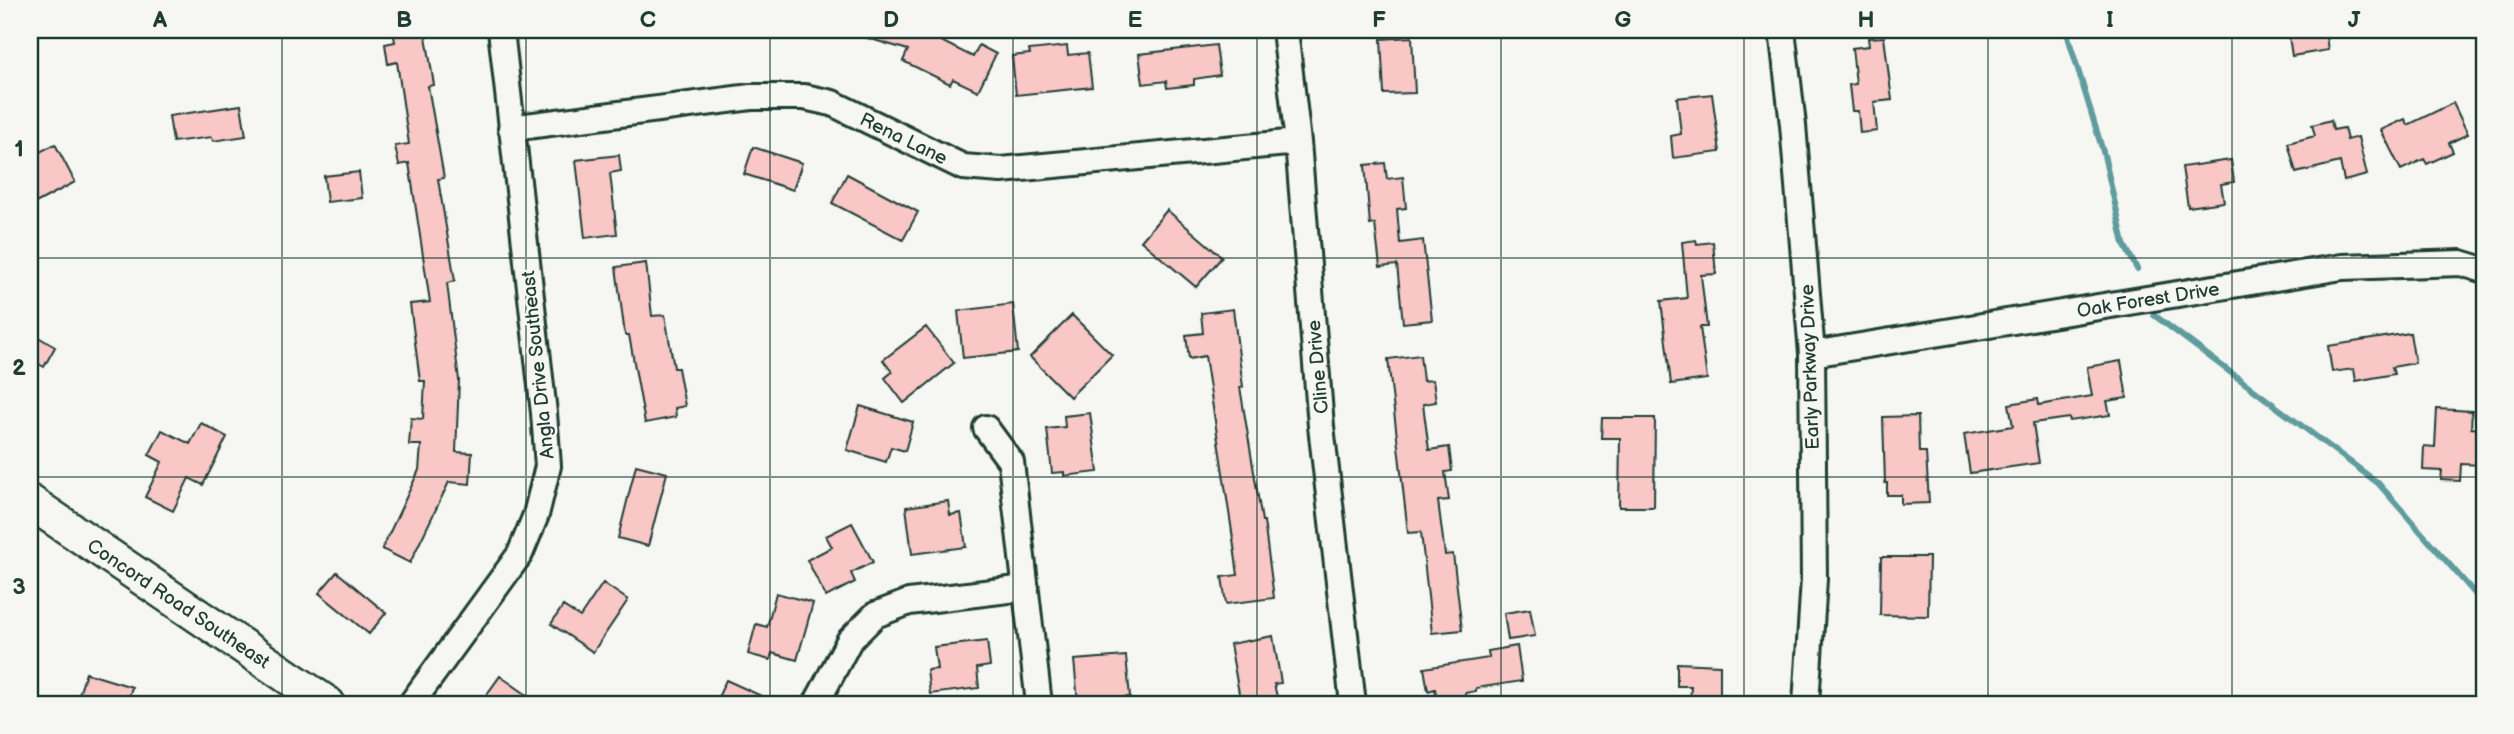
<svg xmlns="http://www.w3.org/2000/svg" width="2514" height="734" font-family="'Balsamiq Sans',sans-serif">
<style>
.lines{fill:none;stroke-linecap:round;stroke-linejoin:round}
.stream{stroke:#5f9c9d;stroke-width:6}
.building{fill:#f8c7c6;stroke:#1f3d34;stroke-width:2}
.street-casing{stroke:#1f3d34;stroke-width:30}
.secondary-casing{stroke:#1f3d34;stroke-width:38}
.path{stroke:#1f3d34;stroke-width:3.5;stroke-dasharray:2 5;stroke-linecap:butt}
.street{stroke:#f6f6f2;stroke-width:24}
.secondary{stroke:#f6f6f2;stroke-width:33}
.grid{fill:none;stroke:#1f3d34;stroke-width:2;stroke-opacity:0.55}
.labels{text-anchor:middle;stroke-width:5;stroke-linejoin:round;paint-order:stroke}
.street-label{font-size:19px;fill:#1f3d34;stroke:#f6f6f2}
.neatline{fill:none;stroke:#1f3d34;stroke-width:2.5}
.grid-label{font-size:23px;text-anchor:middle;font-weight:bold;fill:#1f3d34}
</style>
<rect width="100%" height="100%" fill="#f6f6f2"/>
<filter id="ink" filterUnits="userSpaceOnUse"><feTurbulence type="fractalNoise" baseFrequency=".0143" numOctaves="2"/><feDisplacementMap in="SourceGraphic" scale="14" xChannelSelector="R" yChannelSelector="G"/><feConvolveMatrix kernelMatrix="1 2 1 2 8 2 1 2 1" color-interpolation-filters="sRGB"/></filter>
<g filter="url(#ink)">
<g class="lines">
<!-- stream -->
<path class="stream" d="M2066,30L2104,155L2124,244L2137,269
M2154,315L2378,483L2484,604"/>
</g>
<!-- building -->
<path class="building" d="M393,30H425L434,85L428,86L444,178L438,179L455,281L447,283L459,380L456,452L472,453L470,484L449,482L410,563L382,549L419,470L421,445H409L411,418L423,419L425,381H420L410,304L430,302L409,163L399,165L395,146L409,144L397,62L388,64L385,44L395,42Z
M855,30H919L973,57L979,45L996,54L978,91L953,79L950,84L903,61L908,50L854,34Z
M2288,30H2325L2328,50L2292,56Z
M1412,37L1415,93L1384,94L1381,39Z
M1884,37L1892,100L1874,102L1877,131L1860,133L1858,111H1852L1849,85L1856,84L1852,48L1869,46L1868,38Z
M1216,45L1220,75L1194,79V85L1167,88L1166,81L1143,84L1139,54Z
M1067,46L1068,55L1088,53L1092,87L1016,95L1012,56L1030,54L1029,50Z
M1712,94L1720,152L1673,158L1671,136L1681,134L1677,98Z
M2453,103L2468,134L2449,143L2453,152L2427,164L2424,159L2401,170L2381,130L2405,119L2408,125Z
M241,105L246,136L213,141L212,137L173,142L169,116Z
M2331,120L2333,130L2344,128L2347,140L2358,137L2367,175L2344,181L2340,162L2296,173L2288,143L2315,136L2312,125Z
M55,144L75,182L30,206V157Z
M753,147L802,163L793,190L744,174Z
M619,155L621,171L610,173L617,234L585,238L576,160Z
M2231,160L2234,182L2221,184L2224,202L2188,207L2182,167Z
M1385,163L1387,179L1403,177L1406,208L1397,209L1400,243L1423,240L1432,320L1403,323L1397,265L1380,267L1375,224L1370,225L1365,165Z
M359,172L362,198L327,202L324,176Z
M847,174L918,212L903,240L832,203Z
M1167,210L1222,257L1196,287L1141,241Z
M1696,240L1697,244L1713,242L1716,274L1701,275L1707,327H1700L1707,379L1671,384L1661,301L1687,298L1682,242Z
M646,263L652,316L665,315L674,368H678L685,406L675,408L676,417L645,423L629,335H625L616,267Z
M1013,304L1018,352L963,358L958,311Z
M1233,309L1243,387H1240L1262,521H1264L1274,598L1226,604L1222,577L1238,575L1231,525L1205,356L1189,359L1186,335L1203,333L1201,313Z
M1072,315L1112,355L1070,397L1030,357Z
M926,327L954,363L904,403L885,378L892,372L883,360Z
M30,332L55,347L44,367L30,359Z
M2410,333L2415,363L2392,367L2394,374L2356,381L2354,369L2332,372L2328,346Z
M1420,355L1423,381L1433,380L1436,402L1423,404L1429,450L1449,447L1452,471L1445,472L1449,500L1438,501L1445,555L1453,554L1462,630L1432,633L1421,532L1408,533L1388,359Z
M2121,361L2127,398L2107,401L2110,415L2070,421L2069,418L2033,423L2039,463L1970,473L1964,434L2013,426L2009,404L2038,399L2039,405L2092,396L2087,367Z
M860,406L913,422L905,451L891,447L886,462L847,450Z
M2437,409L2472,411L2471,428L2481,429L2480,442H2484V465L2461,464L2460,481L2441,480L2442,471L2423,470L2424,446L2435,447Z
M1090,413L1098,472L1064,476V472L1052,473L1047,429L1065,427L1064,416Z
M1918,416L1919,452H1926L1929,503L1901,504V495H1887V483H1885L1883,417Z
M1602,418H1655L1654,507H1619L1620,438H1601Z
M201,423L227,437L203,485L189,478L173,511L145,497L162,462L149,455L162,430L190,444Z
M636,465L667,473L648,546L618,538Z
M948,501L950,515L961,513L966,547L912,554L906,507Z
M852,523L873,562L851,573L855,582L826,597L807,560L832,547L826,536Z
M1881,557H1929L1928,616L1880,615Z
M337,572L386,613L369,634L319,593Z
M603,583L628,600L593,652L551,624L563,606L580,617Z
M776,593L813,603L797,660L772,653L770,660L748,654L756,624L767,627Z
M1530,609L1535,636L1508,640L1504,613Z
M1273,636L1281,683L1274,684L1278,701L1241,704L1230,644Z
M987,641L990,666L977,668L979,688L930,694L927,670L937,669L934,647Z
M1517,646L1522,681L1476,688V691L1465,693L1467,704H1438L1435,689L1428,691L1424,668L1489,658L1488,651Z
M1126,656L1130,697L1078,702L1074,660Z
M1677,663L1720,665V704H1690L1691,686H1677Z
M86,673L132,687L127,704H76Z
M500,676L540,704H480Z
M726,680L779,704H715Z"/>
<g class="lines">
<!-- street casing -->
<g class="street-casing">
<path id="street" d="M1285,30L1298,142L1321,426L1353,704
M1782,30L1793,125L1812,354L1814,579L1806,704
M511,128L751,97H804L832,103L963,167L1001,170L1298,142
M1812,354L2342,267L2461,263L2484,270
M986,428L1011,462L1039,704
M411,704L520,554L536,515L548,466L544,413L501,30
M816,704L849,641L875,615L909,602L1026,588"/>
</g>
<!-- secondary casing -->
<g class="secondary-casing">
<path id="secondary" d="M30,502L328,704"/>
</g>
<!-- path -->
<path class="path" d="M354,698L363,704"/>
<!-- street -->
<use href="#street" class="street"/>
<!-- secondary -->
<use href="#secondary" class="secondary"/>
</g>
</g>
<!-- grid -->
<path class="grid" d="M282,30V704M526,30V704M770,30V704M1013,30V704M1257,30V704M1501,30V704M1744,30V704M1988,30V704M2232,30V704M30,258H2484M30,477H2484"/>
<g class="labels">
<!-- street labels -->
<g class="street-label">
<text transform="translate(904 138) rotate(26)" y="7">Rena Lane</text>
<text transform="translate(2148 299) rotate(-9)" y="7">Oak Forest Drive</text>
<text transform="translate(537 365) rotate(-96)" y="7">Angla Drive Southeast</text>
<text transform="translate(1317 367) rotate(-95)" y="7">Cline Drive</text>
<text transform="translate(1809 367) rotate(-92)" y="7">Early Parkway Drive</text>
<text transform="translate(179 603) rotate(34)" y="7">Concord Road Southeast</text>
</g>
</g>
<!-- margin -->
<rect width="2514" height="734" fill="none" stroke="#f6f6f2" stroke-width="77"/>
<rect x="38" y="38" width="2438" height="658" class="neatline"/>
<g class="grid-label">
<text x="160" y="27">A</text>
<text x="404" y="27">B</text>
<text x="648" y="27">C</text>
<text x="891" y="27">D</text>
<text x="1135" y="27">E</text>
<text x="1379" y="27">F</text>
<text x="1623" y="27">G</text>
<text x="1866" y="27">H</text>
<text x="2110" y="27">I</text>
<text x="2354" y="27">J</text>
<text x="19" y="156">1</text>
<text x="19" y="375">2</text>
<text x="19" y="594">3</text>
</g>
</svg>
